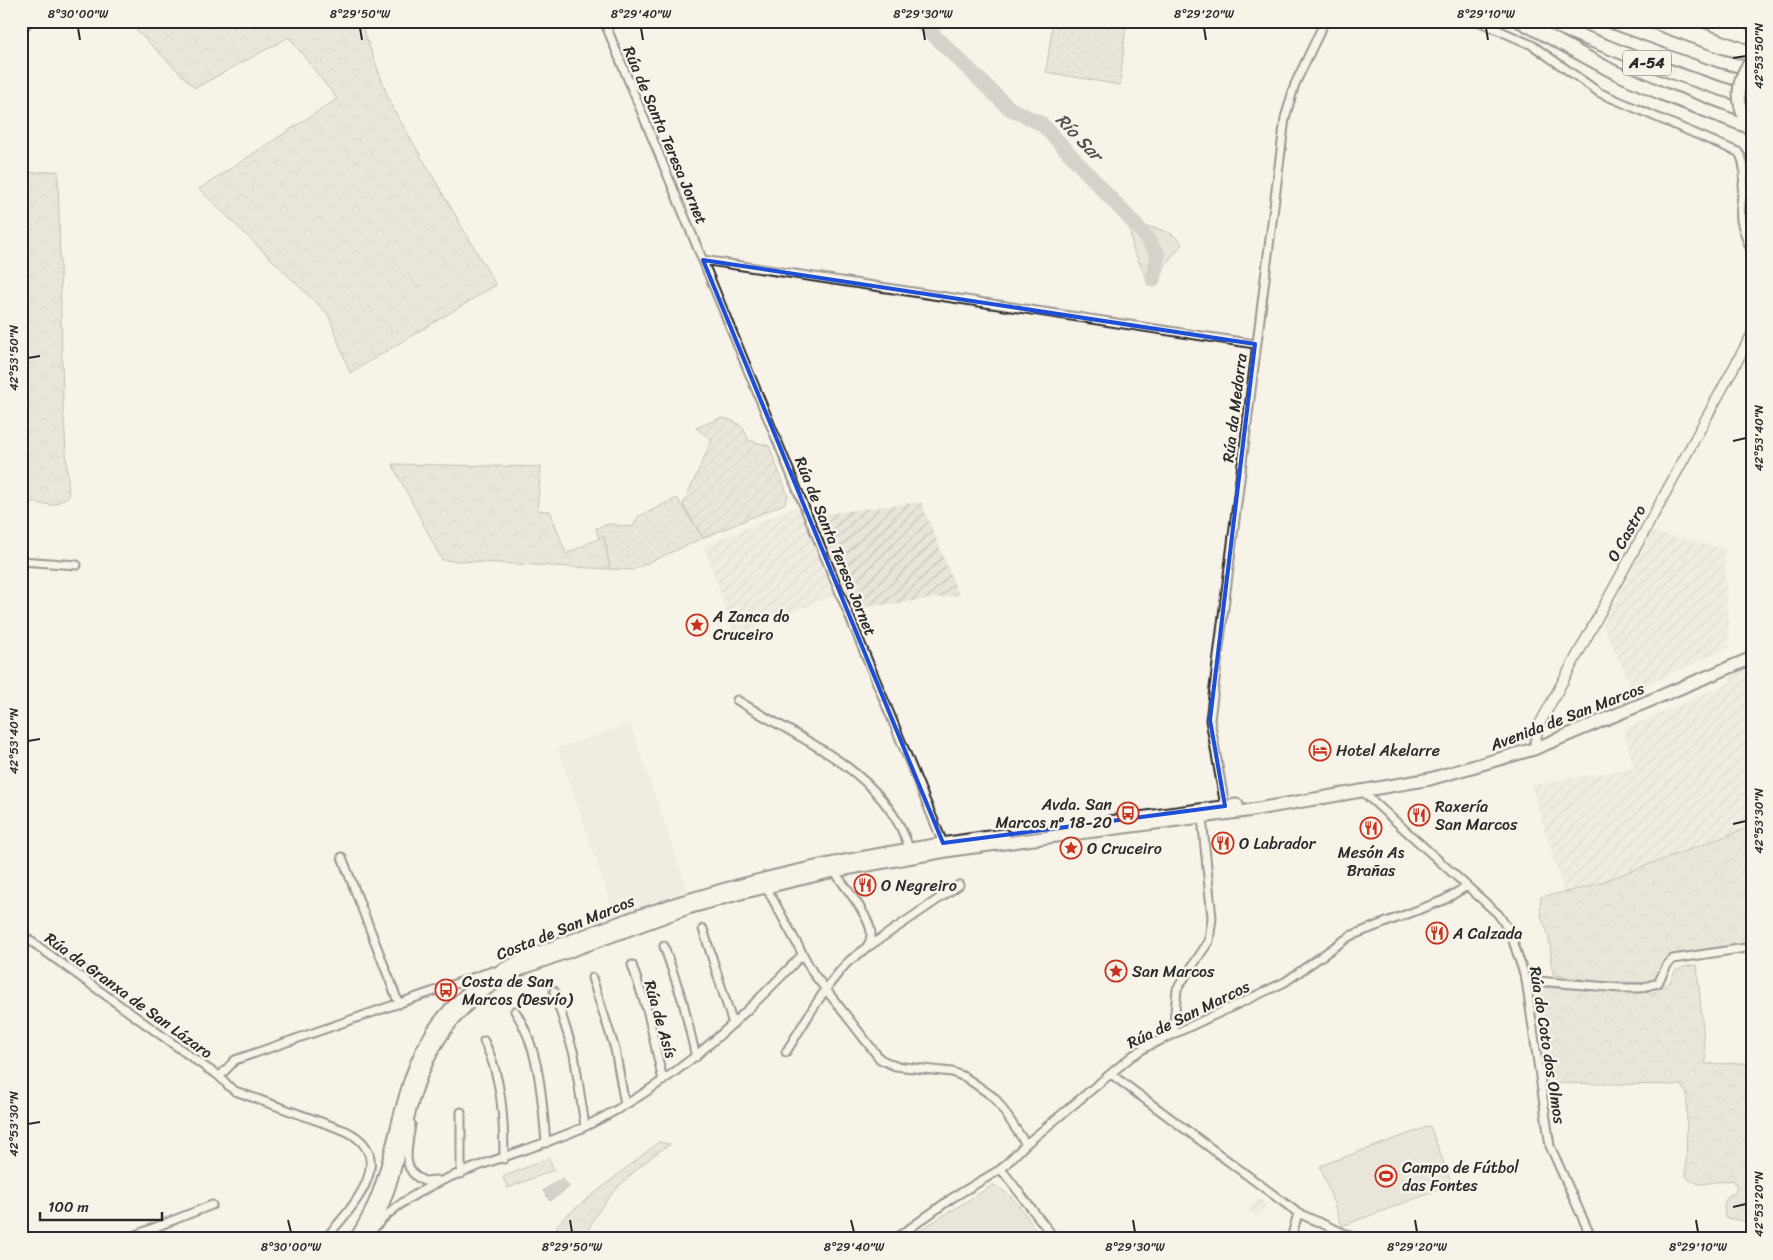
<svg xmlns="http://www.w3.org/2000/svg" width="1773" height="1260" font-family="Sriracha,sans-serif">
<style>
.built{fill:#e8e4da}
.industrial{fill:url(#industrial-furrows)}
.grass{fill:url(#grass-dots);stroke:#82807c}
.forest{fill:url(#forest-crowns);stroke:#82807c}
.park{fill:#dad6cc;stroke:#82807c}
.garden{fill:url(#garden-furrows);stroke:#82807c}
.water{fill:#afaca4;stroke:#7a7874}
.lines{fill:none;stroke-linecap:round;stroke-linejoin:round}
.river{stroke:#afaca4;stroke-width:15}
.minor-casing{stroke:#2b2b2b;stroke-width:11}
.tertiary-casing{stroke:#2b2b2b;stroke-width:12}
.primary-casing{stroke:#2b2b2b;stroke-width:15}
.motorway-casing{stroke:#2b2b2b;stroke-width:16}
.minor{stroke:#f7f3e8;stroke-width:7}
.tertiary{stroke:#f7f3e8;stroke-width:9}
.primary{stroke:#f7f3e8;stroke-width:11}
.motorway{stroke:#f7f3e8;stroke-width:12}
.trunk-bridge-casing{stroke:#2b2b2b;stroke-width:15;stroke-linecap:butt}
.trunk-bridge{stroke:#f7f3e8;stroke-width:11}
.marked{fill:none;stroke:#1d4ed8;stroke-width:4;stroke-linejoin:round}
.ticks{fill:none;stroke:#2b2b2b;stroke-width:2}
.labels{text-anchor:middle;stroke-width:5;stroke-linejoin:round;paint-order:stroke}
.shield{fill:#f7f3e8;stroke:#686764;stroke-width:1}
.shield-label{font-size:15px;font-weight:bold;fill:#2b2b2b}
.street-label{font-size:16px;fill:#2b2b2b;stroke:#f7f3e8}
.poi-label{font-size:16px;fill:#2b2b2b;stroke:#f7f3e8;text-anchor:start}
.water-label{font-size:18px;font-style:italic;fill:#53524f;stroke:#f7f3e8}
.neatline{fill:none;stroke:#2b2b2b;stroke-width:2}
.ticks-label{font-size:12px;text-anchor:middle;fill:#2b2b2b}
</style>
<defs>
<pattern id="industrial-furrows" width="10" height="10" patternUnits="userSpaceOnUse" patternTransform="scale(1.25)"><rect width="10" height="10" fill="#e8e4da"/><path d="M-1 1l2-2M0 10L10 0M9 11l2-2" fill="none" stroke="#c7c4bb"/></pattern>
<pattern id="grass-dots" width="8" height="8" patternUnits="userSpaceOnUse" patternTransform="scale(1.25)"><rect width="8" height="8" fill="#dad6cc"/><path d="M2 2h.1M6 6h.1" fill="none" stroke="#bbb8af" stroke-width="1.8" stroke-linecap="round"/></pattern>
<pattern id="forest-crowns" width="20" height="18" patternUnits="userSpaceOnUse" patternTransform="scale(1.25)"><rect width="20" height="18" fill="#dad6cc"/><path d="M2 6a3 3 0 1 1 6 0M12 15a3 3 0 1 1 6 0" fill="none" stroke="#bbb8af"/></pattern>
<pattern id="garden-furrows" width="10" height="10" patternUnits="userSpaceOnUse" patternTransform="scale(1.25)"><rect width="10" height="10" fill="#dad6cc"/><path d="M-1 1l2-2M0 10L10 0M9 11l2-2" fill="none" stroke="#bbb8af"/></pattern>
</defs>
<rect width="100%" height="100%" fill="#f7f3e8"/>
<filter id="ink" filterUnits="userSpaceOnUse"><feTurbulence type="fractalNoise" baseFrequency=".02" numOctaves="2"/><feDisplacementMap in="SourceGraphic" scale="10" xChannelSelector="R" yChannelSelector="G"/><feConvolveMatrix kernelMatrix="1 2 1 2 8 2 1 2 1" color-interpolation-filters="sRGB"/></filter>
<g filter="url(#ink)">
<!-- built -->
<path class="built" d="M630,724L689,894L616,919L558,748Z"/>
<!-- industrial -->
<path class="industrial" d="M921,502L959,595L852,609L816,515Z
M795,507L802,510L836,594L735,637L704,546Z
M1652,532L1724,548L1729,647L1633,691L1603,624Z
M1752,665V827L1588,887L1564,892L1531,785L1634,768L1624,729L1732,682L1729,674Z
M1258,1198L1267,1204L1258,1217L1249,1210Z"/>
<!-- grass -->
<path class="grass" d="M1053,21H1126L1120,85L1046,72Z
M677,498L703,538L632,570L610,569L604,537L599,538L596,528L610,524L633,527L638,517Z"/>
<!-- forest -->
<path class="forest" d="M127,21H360L391,105L496,285L350,373L328,314L199,189L337,99L289,37L195,88Z
M58,171L63,406L69,496L54,505L21,502V173Z
M1137,226C1154,228 1172,229 1182,244L1165,265L1157,283L1152,285L1148,281L1133,249L1130,230Z
M392,464L541,467L537,510L550,511L566,554L604,536L610,569L442,560Z
M1745,829L1752,830V943L1672,957L1665,961L1663,973L1651,983L1596,981L1554,975C1549,964 1552,951 1549,939C1545,920 1538,920 1541,897L1588,887Z
M1697,965L1706,1064L1752,1063V1222L1725,1218L1724,1204L1728,1195L1735,1193L1737,1187L1733,1180L1700,1184L1689,1180L1686,1176L1687,1094L1681,1085L1552,1083L1535,987L1653,993L1670,982L1675,971L1684,967Z
M659,1142L670,1144C645,1159 588,1209 587,1239H554L557,1225L566,1216Z"/>
<!-- park -->
<path class="park" d="M1430,1126L1452,1185L1342,1226L1320,1166Z
M549,1158L554,1170L508,1188L503,1177Z
M993,1185C1017,1196 1027,1218 1041,1239H906Z"/>
<!-- garden -->
<path class="garden" d="M721,418C736,420 744,425 748,440L769,446L788,496L784,504L703,538L683,505L712,440L696,428Z"/>
<!-- water -->
<path class="water" d="M562,1178L569,1187L550,1201L543,1191Z"/>
<g class="lines">
<!-- river -->
<path class="river" d="M919,21L1009,108L1042,124L1141,231L1158,254L1153,280"/>
<!-- minor casing -->
<g class="minor-casing">
<path id="minor" d="M604,21L943,843
M1478,21L1532,45L1600,93L1738,152C1751,167 1738,198 1741,220C1743,231 1748,242 1752,253
M703,260L1255,344
M21,561L77,565
M737,700C800,740 884,770 909,848
M1363,792L1498,914L1510,932L1526,980L1550,1146L1592,1239
M1225,806L1210,720L1285,118L1295,84L1325,21
M342,857L399,1004
M766,887L813,973L880,1059L895,1066L952,1072L965,1077L995,1098L1026,1144
M703,929L733,1024
M21,934L208,1069C225,1077 222,1083 235,1091L346,1131C401,1158 349,1211 325,1239
M664,946L683,1002L696,1057
M868,947L959,885
M632,965L648,1013L663,1081
M592,978L615,1049L625,1105
M1526,980L1620,988H1640L1658,983L1667,965L1673,959L1752,947
M554,991L574,1054L585,1126
M515,1011C540,1049 542,1099 546,1143
M1173,1035L1177,989L1209,941L1212,918L1202,817
M484,1041C502,1077 504,1119 504,1159
M786,1052C805,1022 821,992 846,964C855,954 872,950 871,933C870,916 844,886 834,871
M1111,1074L1298,1213L1357,1239
M221,1075L235,1060L492,971
M461,1112V1174
M411,1124C409,1145 398,1169 424,1181L436,1180
M1001,1169L1055,1239
M377,1225C424,1172 521,1157 586,1126C674,1083 736,1024 802,955
M125,1239L212,1205
M895,1239L952,1198L1001,1169L1026,1144L1132,1056L1146,1047L1285,982L1350,936L1444,900L1467,886
M1291,1239L1298,1213"/>
</g>
<!-- tertiary casing -->
<g class="tertiary-casing">
<path id="tertiary" d="M1534,749L1538,727L1752,334"/>
</g>
<!-- primary casing -->
<g class="primary-casing">
<path id="primary" d="M1109,822L1237,805
M355,1239C399,1176 392,1095 433,1031C470,975 531,955 591,933C727,881 861,854 1004,835
M366,1239C391,1197 398,1152 411,1106C429,1040 463,994 526,967L688,908L741,893L834,871L952,850L1246,811L1430,779L1534,749L1752,658"/>
</g>
<!-- motorway casing -->
<g class="motorway-casing">
<path id="motorway" d="M1520,21L1612,71L1663,94L1749,127
M1544,21C1613,49 1680,78 1752,98
M1610,21L1720,61L1752,69
M1705,21L1752,38
M21,27L26,21"/>
</g>
<!-- minor -->
<use href="#minor" class="minor"/>
<!-- tertiary -->
<use href="#tertiary" class="tertiary"/>
<!-- primary -->
<use href="#primary" class="primary"/>
<!-- motorway -->
<use href="#motorway" class="motorway"/>
<!-- trunk-bridge casing -->
<g class="trunk-bridge-casing">
<path id="trunk-bridge" d="M1743,115C1736,94 1738,77 1752,60"/>
</g>
<!-- trunk-bridge -->
<use href="#trunk-bridge" class="trunk-bridge"/>
</g>
</g>
<!-- marked area -->
<path d="M0 0H1773V1260H0ZM703,260L1255,344L1210,720L1225,806L943,843Z" fill="#f7f3e8" fill-opacity=".55" fill-rule="evenodd"/>
<path class="marked" d="M703,260L1255,344L1210,720L1225,806L943,843Z"/>
<!-- ticks -->
<path class="ticks" d="M78,28L80,40M360,28L362,40M641,28L643,40M923,28L925,40M1204,28L1206,40M1486,28L1488,40M1733,58L1746,56M28,358L40,356M1733,441L1746,438M28,741L40,739M1733,824L1746,821M28,1124L40,1122M1733,1207L1746,1204M288,1220L291,1232M570,1220L572,1232M851,1220L854,1232M1133,1220L1135,1232M1415,1220L1417,1232M1696,1220L1698,1232"/>
<!-- icons -->
<defs>
<g id="sight-ring" transform="scale(1.125)"><circle r="9.5" fill="#f7f3e8" stroke="#c8321e" stroke-width="1.5"/><path d="M0-6L1.8-2.2L6-1.7L2.9 1.2L3.7 5.4L0 3.3L-3.7 5.4L-2.9 1.2L-6-1.7L-1.8-2.2Z" fill="#c8321e"/></g>
<g id="hotel-ring" transform="scale(1.125)"><circle r="9.5" fill="#f7f3e8" stroke="#c8321e" stroke-width="1.5"/><path d="M-6-4.5h1.5V1H6V5H4.5V3h-9V5H-6ZM-4 0a1.8 1.8 0 1 1 3.6 0ZM.5 0V-2.5h3Q6-2.5 6 0Z" fill="#c8321e"/></g>
<g id="bus-ring" transform="scale(1.125)"><circle r="9.5" fill="#f7f3e8" stroke="#c8321e" stroke-width="1.5"/><path d="M-5-6H5V4H4V6H2V4H-2V6H-4V4H-5ZM-3.5-4V0h7V-4ZM-3.5 1.2v1.5H-2V1.2ZM2 1.2v1.5H3.5V1.2Z" fill="#c8321e"/></g>
<g id="restaurant-ring" transform="scale(1.125)"><circle r="9.5" fill="#f7f3e8" stroke="#c8321e" stroke-width="1.5"/><path d="M-5-6h1v4h1v-4h1v4h1v-4h1v5L-1.5 .5V6h-2V.5L-5-1ZM5-6V6H3V1.5H1.5Q1.5-4 5-6Z" fill="#c8321e"/></g>
<g id="stadium-ring" transform="scale(1.125)"><circle r="9.5" fill="#f7f3e8" stroke="#c8321e" stroke-width="1.5"/><path d="M0-5a6.5 5 0 1 0 0 10a6.5 5 0 1 0 0-10ZM-3.5-1.8h7v3.6h-7Z" fill="#c8321e"/></g>
</defs>
<g fill-rule="evenodd">
<use href="#sight-ring" x="697" y="625"/>
<use href="#hotel-ring" x="1320" y="750"/>
<use href="#bus-ring" x="1128" y="813"/>
<use href="#restaurant-ring" x="1419" y="815"/>
<use href="#restaurant-ring" x="1371" y="828"/>
<use href="#restaurant-ring" x="1223" y="843"/>
<use href="#sight-ring" x="1071" y="848"/>
<use href="#restaurant-ring" x="865" y="885"/>
<use href="#restaurant-ring" x="1437" y="933"/>
<use href="#sight-ring" x="1116" y="971"/>
<use href="#bus-ring" x="446" y="990"/>
<use href="#stadium-ring" x="1386" y="1176"/>
</g>
<g class="labels">
<!-- shield labels -->
<rect class="shield" x="1623" y="50.5" width="48" height="25" rx="4"/>
<g class="shield-label">
<text x="1647" y="68">A-54</text>
</g>
<!-- street labels -->
<g class="street-label">
<text transform="translate(666 135) rotate(67)" y="6">Rúa de Santa Teresa Jornet</text>
<text transform="translate(1234 408) rotate(-83)" y="6">Rúa da Medorra</text>
<text transform="translate(1626 533) rotate(-61)" y="6">O Castro</text>
<text transform="translate(836 546) rotate(68)" y="6">Rúa de Santa Teresa Jornet</text>
<text transform="translate(1567 716) rotate(-21)" y="6">Avenida de San Marcos</text>
<text transform="translate(565 927) rotate(-22)" y="6">Costa de San Marcos</text>
<text transform="translate(129 995) rotate(36)" y="6">Rúa da Granxa de San Lázaro</text>
<text transform="translate(1188 1014) rotate(-26)" y="6">Rúa de San Marcos</text>
<text transform="translate(661 1019) rotate(74)" y="6">Rúa de Asís</text>
<text transform="translate(1548 1045) rotate(81)" y="6">Rúa do Coto dos Olmos</text>
</g>
<!-- poi labels -->
<g class="poi-label">
<text x="713" y="622">A Zanca do<tspan x="713" dy="18">Cruceiro</tspan></text>
<text x="1336" y="756">Hotel Akelarre</text>
<text x="1112" y="810" text-anchor="end">Avda. San<tspan x="1112" dy="18">Marcos nº 18-20</tspan></text>
<text x="1435" y="812">Raxería<tspan x="1435" dy="18">San Marcos</tspan></text>
<text x="1239" y="849">O Labrador</text>
<text x="1087" y="854">O Cruceiro</text>
<text x="1371" y="858" text-anchor="middle">Mesón As<tspan x="1371" dy="18">Brañas</tspan></text>
<text x="881" y="891">O Negreiro</text>
<text x="1453" y="939">A Calzada</text>
<text x="1132" y="977">San Marcos</text>
<text x="462" y="987">Costa de San<tspan x="462" dy="18">Marcos (Desvío)</tspan></text>
<text x="1402" y="1173">Campo de Fútbol<tspan x="1402" dy="18">das Fontes</tspan></text>
</g>
<!-- water labels -->
<g class="water-label">
<text transform="translate(1079 137) rotate(46)" y="6">Río Sar</text>
</g>
</g>
<!-- margin -->
<rect width="1773" height="1260" fill="none" stroke="#f7f3e8" stroke-width="55"/>
<!-- scale -->
<path d="M40 1212v8h122v-8" fill="none" stroke="#2b2b2b" stroke-width="2.5"/>
<text x="48" y="1212" font-size="15" fill="#2b2b2b" stroke="#f7f3e8" stroke-width="4" paint-order="stroke">100 m</text>
<rect x="28" y="28" width="1718" height="1204" class="neatline"/>
<g class="ticks-label">
<text x="78" y="18">8°30'00"W</text>
<text x="360" y="18">8°29'50"W</text>
<text x="641" y="18">8°29'40"W</text>
<text x="923" y="18">8°29'30"W</text>
<text x="1204" y="18">8°29'20"W</text>
<text x="1486" y="18">8°29'10"W</text>
<text transform="translate(1759 56) rotate(-90)" y="4">42°53'50"N</text>
<text transform="translate(14 358) rotate(-90)" y="4">42°53'50"N</text>
<text transform="translate(1759 438) rotate(-90)" y="4">42°53'40"N</text>
<text transform="translate(14 741) rotate(-90)" y="4">42°53'40"N</text>
<text transform="translate(1759 821) rotate(-90)" y="4">42°53'30"N</text>
<text transform="translate(14 1124) rotate(-90)" y="4">42°53'30"N</text>
<text transform="translate(1759 1204) rotate(-90)" y="4">42°53'20"N</text>
<text x="291" y="1251">8°30'00"W</text>
<text x="572" y="1251">8°29'50"W</text>
<text x="854" y="1251">8°29'40"W</text>
<text x="1135" y="1251">8°29'30"W</text>
<text x="1417" y="1251">8°29'20"W</text>
<text x="1698" y="1251">8°29'10"W</text>
</g>
</svg>
